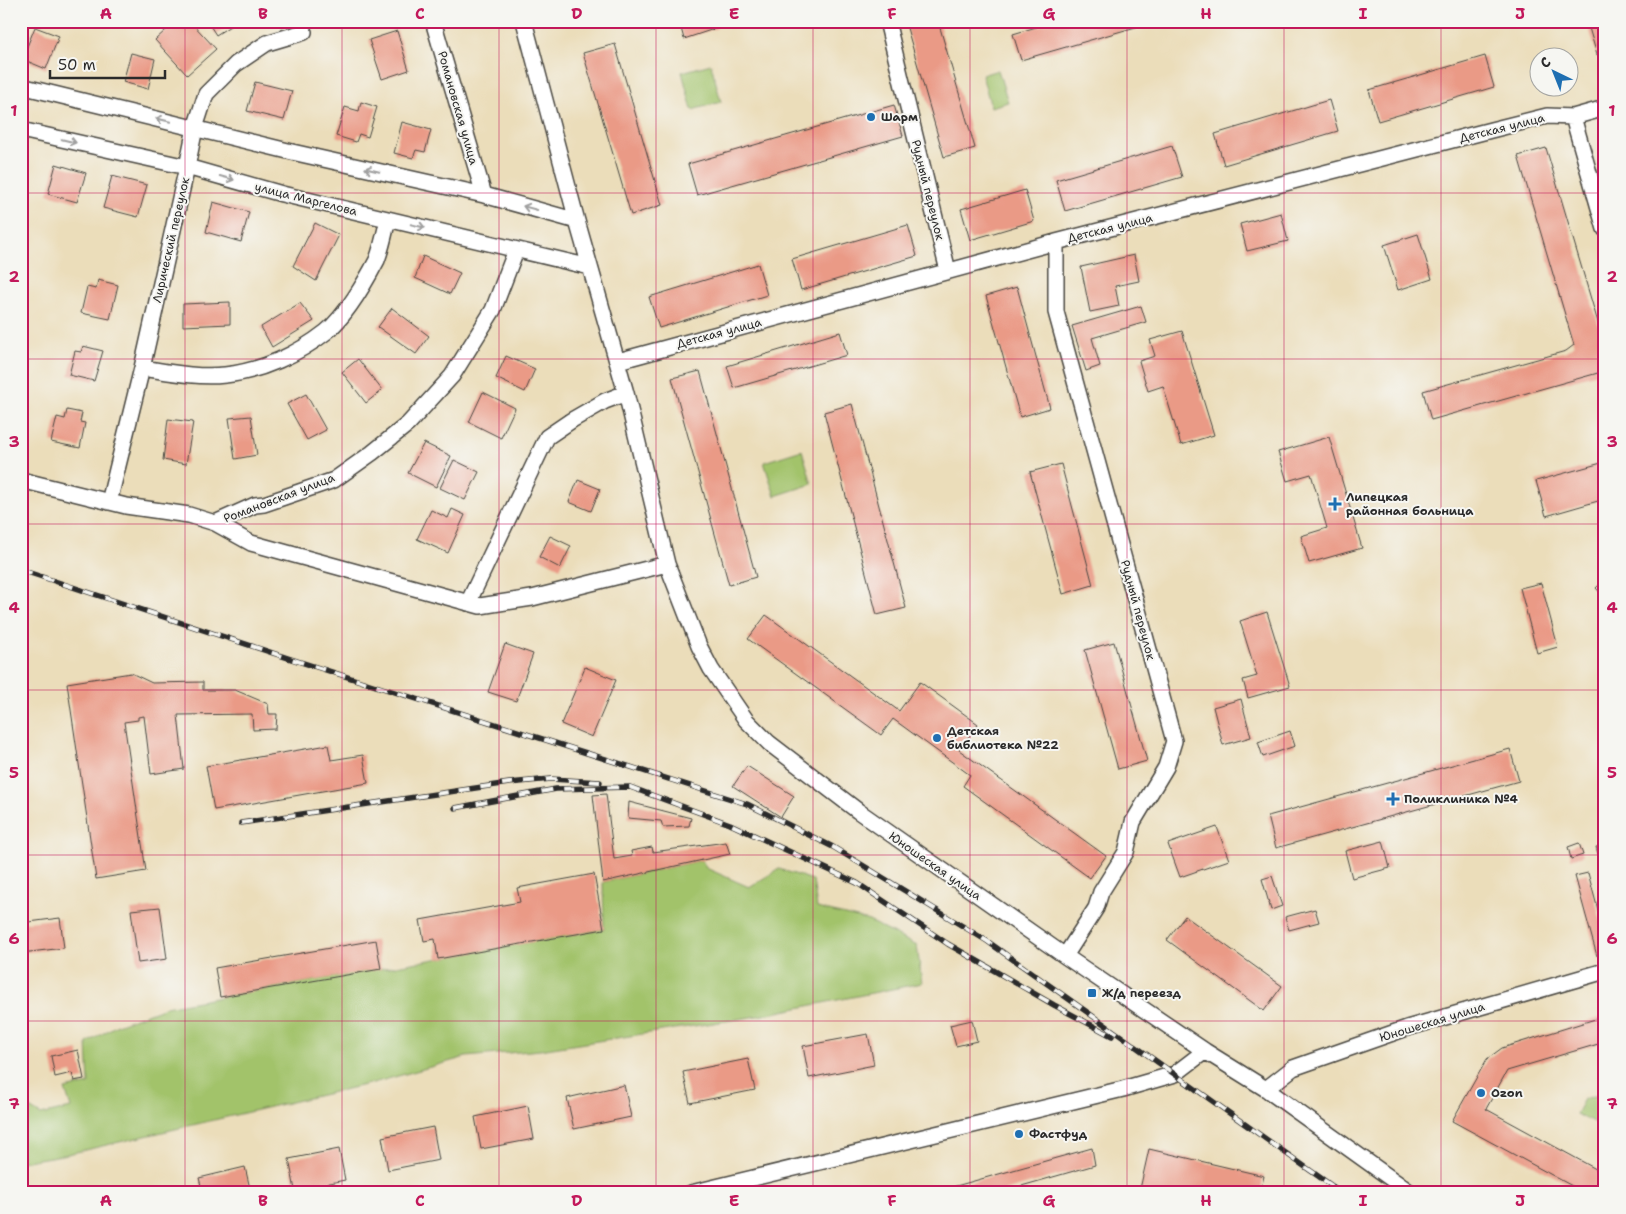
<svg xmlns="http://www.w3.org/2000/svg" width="1626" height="1214" font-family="'Shantell Sans',sans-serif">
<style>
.green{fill:#a2c36b;stroke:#66774b}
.building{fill:#ea9a86}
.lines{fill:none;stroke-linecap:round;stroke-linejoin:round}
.minor-casing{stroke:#484640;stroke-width:18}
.minor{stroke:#fff;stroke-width:15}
.rail-casing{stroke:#2b2b2b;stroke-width:5.5}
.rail{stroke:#f6f6f2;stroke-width:4;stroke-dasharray:11;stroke-linecap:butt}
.oneway{stroke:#a0a0a0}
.grid{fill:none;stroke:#c2185b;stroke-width:1;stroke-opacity:0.55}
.poi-dot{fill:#1f6fb2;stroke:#f6f6f2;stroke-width:2}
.labels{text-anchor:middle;stroke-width:4;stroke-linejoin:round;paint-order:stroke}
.street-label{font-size:12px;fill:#2b2b2b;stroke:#f6f6f2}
.poi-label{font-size:12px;font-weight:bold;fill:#2b2b2b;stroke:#f6f6f2;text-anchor:start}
.neatline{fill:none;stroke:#c2185b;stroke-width:2}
.grid-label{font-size:16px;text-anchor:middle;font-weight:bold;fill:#c2185b}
</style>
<rect width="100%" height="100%" fill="#f6f6f2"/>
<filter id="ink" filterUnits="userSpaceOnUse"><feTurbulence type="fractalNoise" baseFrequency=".02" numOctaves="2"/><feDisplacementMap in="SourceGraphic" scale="10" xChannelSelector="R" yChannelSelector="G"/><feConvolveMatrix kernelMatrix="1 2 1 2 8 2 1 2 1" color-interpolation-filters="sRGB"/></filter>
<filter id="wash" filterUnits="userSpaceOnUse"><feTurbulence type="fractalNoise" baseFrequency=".0096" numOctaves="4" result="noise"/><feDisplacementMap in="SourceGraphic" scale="20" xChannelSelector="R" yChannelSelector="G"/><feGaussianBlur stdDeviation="1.12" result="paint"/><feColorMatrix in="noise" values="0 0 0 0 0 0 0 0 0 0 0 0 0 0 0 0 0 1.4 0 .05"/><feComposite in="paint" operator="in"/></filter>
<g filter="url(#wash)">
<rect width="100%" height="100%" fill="#ebddba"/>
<!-- green -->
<path class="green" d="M711,64L721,102L692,110L682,72Z
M998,70L1008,102L991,107L982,75Z
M802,450L812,484L775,496L764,462Z
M702,860L706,868L749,887L779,869L813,880L817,908L869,921L917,946L922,983L758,1016L540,1050L466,1057L373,1083L68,1154L21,1162V1103L41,1115L71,1108L65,1089L89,1084L87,1043L117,1025L165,1007L604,929L603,882Z
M1605,1093V1127L1576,1114L1584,1099Z"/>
<g id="blocks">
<!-- building -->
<path class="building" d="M176,21H190L216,49L187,75L155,40Z
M207,21H238L216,35Z
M679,21H715L717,28L684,39Z
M905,21H938L975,148L944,157Z
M1056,21H1153V22L1021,60L1013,34Z
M1587,21H1605V53L1597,55Z
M35,27L59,36L46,69L22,59Z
M397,31L409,70L382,79L369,40Z
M615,44L662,205L631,215L583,53Z
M131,53L155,59L148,89L123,82Z
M1485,56L1494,87L1378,121L1369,90Z
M255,82L292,91L284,120L247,111Z
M1329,100L1338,131L1224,165L1215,134Z
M361,102L377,107L368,137L359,134L356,142L336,136L345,107L359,111Z
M894,105L903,136L697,195L688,164Z
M402,122L431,130L425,152L416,150L413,158L394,153Z
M1172,146L1182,177L1065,211L1056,180Z
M1546,148L1605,346V371L1431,420L1423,391L1566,351L1574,345L1518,156Z
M56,164L86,173L77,202L48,194Z
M112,176L147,185L138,217L103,208Z
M1025,190L1034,221L970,240L961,209Z
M213,202L249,212L241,242L206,232Z
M1281,213L1288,241L1247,251L1240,224Z
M315,223L339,235L316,281L293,266Z
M908,225L917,256L801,290L792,259Z
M1418,234L1432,279L1398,290L1384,245Z
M1134,255L1139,281L1115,286L1119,306L1090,312L1081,267Z
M423,256L460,273L450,294L415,278Z
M758,264L767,295L659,328L649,297Z
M98,280L118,285L110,319L81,313L87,287L96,289Z
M1017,287L1050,408L1020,417L986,296Z
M230,302V324L183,326V304Z
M300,303L314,321L272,347L261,327Z
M1141,306L1146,322L1092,338L1100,366L1086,371L1072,326Z
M392,308L429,336L416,354L378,327Z
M1182,331L1214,435L1181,445L1163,386L1148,391L1139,361L1155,356L1150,340Z
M840,332L847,355L734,388L727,366Z
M83,346L103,351L94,381L69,375L75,351L81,352Z
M506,356L535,369L525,392L496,378Z
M358,359L382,390L366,403L342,372Z
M700,371L756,577L729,585L672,378Z
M483,392L515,408L501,438L469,422Z
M306,394L326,430L307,440L287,404Z
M852,404L906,608L877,615L824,412Z
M67,410L82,413L80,422L85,423L80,448L51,442L57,417L65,419Z
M251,416L257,455L235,459L229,418Z
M168,419L193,422L186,464L163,460Z
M1329,437L1362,548L1309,563L1301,536L1327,528L1311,474L1287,481L1278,452Z
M424,443L451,456L436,487L408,473Z
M454,460L479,472L465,500L440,488Z
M1605,462V499L1546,516L1536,481Z
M1061,464L1093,585L1063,594L1030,472Z
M578,480L600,489L591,511L569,502Z
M452,509L465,515L448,553L417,539L431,510L448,518Z
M550,536L571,546L560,568L539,557Z
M1605,566V598L1596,588L1604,580L1598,573Z
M1541,583L1558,647L1537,653L1520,588Z
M1267,612L1290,686L1248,698L1243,680L1257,676L1240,621Z
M766,615L899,711L920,682L978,724L959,750L1106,856L1090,878L963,786L970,775L893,719L881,735L748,639Z
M1114,642L1147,761L1118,769L1085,650Z
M505,644L533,654L516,701L488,692Z
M585,667L616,680L592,737L561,724Z
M131,673L152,683L203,682V690H235L268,704L269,714H277L276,729L253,730L252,714L178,715L184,769L151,774L144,716L138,717V720L124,722L146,871L96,879L67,683Z
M1241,699L1251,737L1223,745L1213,707Z
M1290,731L1295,746L1263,757L1258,742Z
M328,745L331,760L363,755L368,783L214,810L206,766Z
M1510,749L1519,781L1276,848L1268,816Z
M747,766L794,796L781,817L733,786Z
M606,794L614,859L632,856L631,851L652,847L653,852L726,842L730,854L603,882L593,795Z
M629,802L691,818L689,826L663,827L661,821L628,818Z
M1217,827L1229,860L1180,877L1168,844Z
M1383,841L1390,868L1352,878L1345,851Z
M1579,843L1583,855L1571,859L1568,847Z
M1605,845V874H1604L1596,847Z
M1588,873L1605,936V954L1597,956L1575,876Z
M594,874L604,929L438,959L435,939L424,941L420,920L520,902L517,888Z
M1272,876L1282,906L1271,910L1262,879Z
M160,907L167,959L138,963L131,910Z
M1315,909L1319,922L1289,930L1285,917Z
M1185,916L1282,986L1264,1011L1167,940Z
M60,918L64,948L21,953V923Z
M376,940L381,969L220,997L215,968Z
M1605,1016V1042L1507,1071L1486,1109L1605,1174V1193H1585L1452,1121L1487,1059L1502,1048Z
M972,1020L977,1041L956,1046L950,1025Z
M868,1034L874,1065L809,1078L803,1046Z
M78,1050L84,1079L74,1081L72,1073L55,1077L51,1056Z
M748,1059L755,1090L690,1103L683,1072Z
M624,1085L631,1117L574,1129L567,1098Z
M528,1106L534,1139L481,1149L475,1117Z
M433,1127L439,1160L388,1170L382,1137Z
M1092,1148L1095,1165L997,1193H931Z
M339,1149L345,1180L295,1190L289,1159Z
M1149,1149L1264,1176L1260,1193H1156L1140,1189Z
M245,1167L251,1193H203L199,1178Z"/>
</g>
</g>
<g filter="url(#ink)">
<use href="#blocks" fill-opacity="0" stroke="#484640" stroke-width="1"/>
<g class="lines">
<!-- minor casing -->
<g class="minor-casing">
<path id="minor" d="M433,21L484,195
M524,21L577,221L626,393L667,564L699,646L711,669L746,720L769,743L858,811L1065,956L1205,1051L1266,1089L1411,1193
M887,21L948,271
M21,86L292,152L484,195L577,221
M1573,117L1605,229
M21,130L187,167L282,194L590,267
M1056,242V312L1174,741L1166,767L1133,822L1126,852L1101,892L1096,908L1065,956
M618,361L1056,242L1491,130L1547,116L1573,117L1605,108
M142,368C169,372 197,378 225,375C262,371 298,354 326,332C345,317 366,281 377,260C382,247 385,232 388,219
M21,480L126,506L189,515L215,523L255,505L264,504L334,480L372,453L408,424L452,376L493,310L516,250
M109,502L142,368L187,167L195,128L206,94L236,64L267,43L304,32
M215,523L251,543L480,606L532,598L667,564
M468,603L547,437L572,420L605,401L626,393
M1266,1089L1293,1068L1407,1028L1605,971
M691,1193L1123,1089L1175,1074L1205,1051"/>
</g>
<!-- minor -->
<use href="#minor" class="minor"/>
<!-- rail casing -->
<g class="rail-casing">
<path id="rail" d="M21,570L288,658L747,804L833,847L987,941L1342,1193
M455,808L556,789L630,787L730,824L857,883L948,944L1054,1005L1112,1036
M241,823L509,783L551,779L600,782"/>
</g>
<!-- rail -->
<use href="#rail" class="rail"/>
</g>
<!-- one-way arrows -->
<defs><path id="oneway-shaft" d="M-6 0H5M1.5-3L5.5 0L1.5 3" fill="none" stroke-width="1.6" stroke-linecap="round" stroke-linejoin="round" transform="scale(1.25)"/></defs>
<g class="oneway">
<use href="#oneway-shaft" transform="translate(163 120) rotate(-167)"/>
<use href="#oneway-shaft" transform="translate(69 141) rotate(13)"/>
<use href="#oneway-shaft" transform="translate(372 170) rotate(-167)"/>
<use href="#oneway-shaft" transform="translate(227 178) rotate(15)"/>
<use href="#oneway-shaft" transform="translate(530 208) rotate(-165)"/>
<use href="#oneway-shaft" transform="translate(418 226) rotate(13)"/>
</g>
</g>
<!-- grid -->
<path class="grid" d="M185,21V1193M342,21V1193M499,21V1193M656,21V1193M813,21V1193M970,21V1193M1127,21V1193M1284,21V1193M1441,21V1193M21,193H1605M21,359H1605M21,524H1605M21,690H1605M21,855H1605M21,1021H1605"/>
<!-- markers -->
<g class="poi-dot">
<circle cx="871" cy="117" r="5"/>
<path d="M1332.5 496.5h5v5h5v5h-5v5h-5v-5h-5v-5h5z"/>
<circle cx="937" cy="738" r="5"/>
<path d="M1390.5 791.5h5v5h5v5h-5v5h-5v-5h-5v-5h5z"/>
<rect x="1087" y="988" width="10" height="10" rx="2.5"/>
<circle cx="1481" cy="1093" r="5"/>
<circle cx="1019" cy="1134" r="5"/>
</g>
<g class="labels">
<!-- street labels -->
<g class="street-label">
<text transform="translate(458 108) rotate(74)" y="4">Романовская улица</text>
<text transform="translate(1502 128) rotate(-14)" y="4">Детская улица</text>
<text transform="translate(928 190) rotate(76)" y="4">Рудный переулок</text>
<text transform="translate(306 199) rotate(14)" y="4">улица Маргелова</text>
<text transform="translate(1110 228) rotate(-14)" y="4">Детская улица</text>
<text transform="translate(171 240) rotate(-77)" y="4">Лирический переулок</text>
<text transform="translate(719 333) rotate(-15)" y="4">Детская улица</text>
<text transform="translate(279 498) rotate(-21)" y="4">Романовская улица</text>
<text transform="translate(1138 610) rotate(75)" y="4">Рудный переулок</text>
<text transform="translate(935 866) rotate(35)" y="4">Юношеская улица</text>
<text transform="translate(1432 1022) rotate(-17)" y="4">Юношеская улица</text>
</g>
<!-- poi labels -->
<g class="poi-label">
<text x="881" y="121">Шарм</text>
<text x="1346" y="501">Липецкая<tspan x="1346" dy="14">районная больница</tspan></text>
<text x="947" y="735">Детская<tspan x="947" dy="14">библиотека №22</tspan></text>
<text x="1404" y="803">Поликлиника №4</text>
<text x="1102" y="997">Ж/д переезд</text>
<text x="1491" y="1097">Ozon</text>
<text x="1029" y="1138">Фастфуд</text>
</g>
</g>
<!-- margin -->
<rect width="1626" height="1214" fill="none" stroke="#f6f6f2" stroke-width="55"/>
<!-- north arrow -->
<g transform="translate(1554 72) rotate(317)"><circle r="24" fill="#f6f6f2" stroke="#a5a5a2"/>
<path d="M0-4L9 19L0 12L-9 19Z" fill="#1f6fb2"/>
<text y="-8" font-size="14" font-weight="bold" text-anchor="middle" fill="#2b2b2b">С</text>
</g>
<!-- scale -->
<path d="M50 70v8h115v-8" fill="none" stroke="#2b2b2b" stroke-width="2.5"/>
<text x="58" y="70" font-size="15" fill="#2b2b2b" stroke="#f6f6f2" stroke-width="4" paint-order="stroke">50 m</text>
<rect x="28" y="28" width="1570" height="1158" class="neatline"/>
<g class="grid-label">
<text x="106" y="19">A</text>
<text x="263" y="19">B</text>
<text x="420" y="19">C</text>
<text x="577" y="19">D</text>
<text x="734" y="19">E</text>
<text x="892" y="19">F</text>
<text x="1049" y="19">G</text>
<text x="1206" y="19">H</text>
<text x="1363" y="19">I</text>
<text x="1520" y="19">J</text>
<text x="14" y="116">1</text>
<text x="1612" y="116">1</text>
<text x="14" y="282">2</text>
<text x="1612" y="282">2</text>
<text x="14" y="447">3</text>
<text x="1612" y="447">3</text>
<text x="14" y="613">4</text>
<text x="1612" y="613">4</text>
<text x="14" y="778">5</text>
<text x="1612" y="778">5</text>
<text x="14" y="944">6</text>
<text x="1612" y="944">6</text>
<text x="14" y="1109">7</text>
<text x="1612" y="1109">7</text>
<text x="106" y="1206">A</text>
<text x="263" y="1206">B</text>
<text x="420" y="1206">C</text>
<text x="577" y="1206">D</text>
<text x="734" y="1206">E</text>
<text x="892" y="1206">F</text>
<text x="1049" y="1206">G</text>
<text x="1206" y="1206">H</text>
<text x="1363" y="1206">I</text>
<text x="1520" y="1206">J</text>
</g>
</svg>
